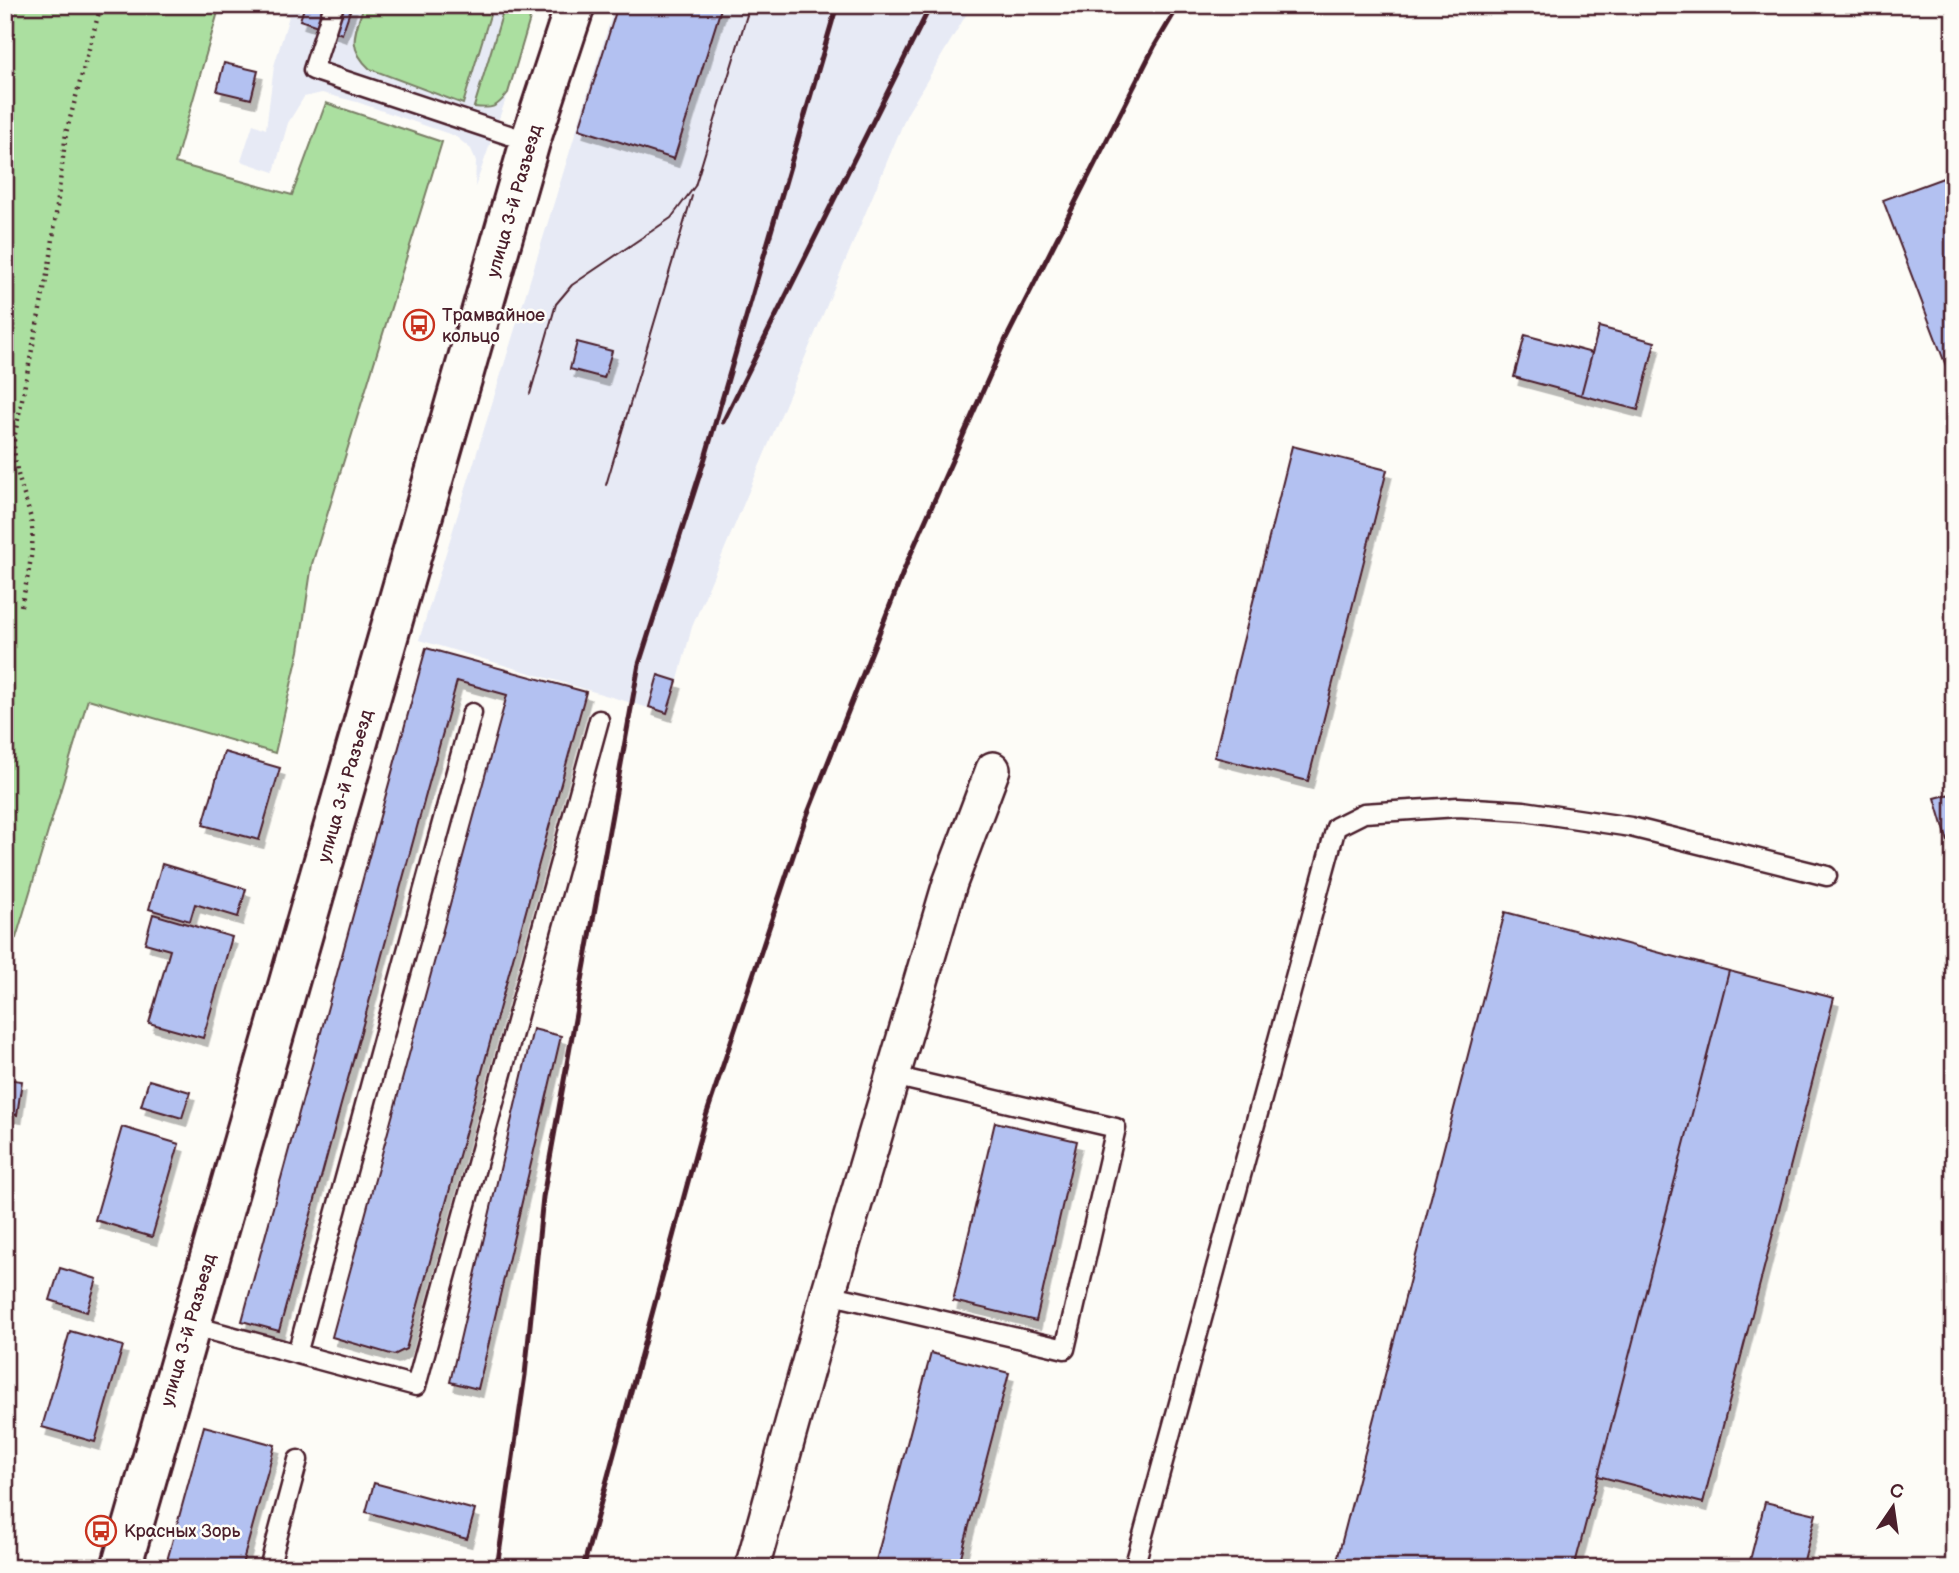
<svg xmlns="http://www.w3.org/2000/svg" width="1959" height="1573" font-family="'Balsamiq Sans',sans-serif">
<style>
.built{fill:#e7eaf5}
.green{fill:#abdfa0;stroke:#7a7f66;stroke-width:2}
.building{fill:#b3c1f1;stroke:#4a1f2b;stroke-width:2;filter:url(#shadow)}
.lines{fill:none;stroke-linecap:round;stroke-linejoin:round}
.service-casing{stroke:#4a1f2b;stroke-width:23}
.minor-casing{stroke:#4a1f2b;stroke-width:38}
.secondary-casing{stroke:#4a1f2b;stroke-width:44}
.path{stroke:#4a1f2b;stroke-width:4.5;stroke-dasharray:2 5;stroke-linecap:butt}
.service{stroke:#fdfcf7;stroke-width:18}
.minor{stroke:#fdfcf7;stroke-width:33}
.secondary{stroke:#fdfcf7;stroke-width:38}
.tram{stroke:#4a1f2b;stroke-width:2}
.rail{stroke:#4a1f2b;stroke-width:5}
.labels{text-anchor:middle;stroke-width:5;stroke-linejoin:round;paint-order:stroke}
.street-label{font-size:18px;fill:#4a1f2b;stroke:#fdfcf7}
.poi-label{font-size:18px;fill:#4a1f2b;stroke:#fdfcf7;text-anchor:start}
</style>
<defs>
<filter id="shadow"><feDropShadow dx="4.5" dy="8" stdDeviation="0" flood-color="#0004"/></filter>
</defs>
<rect width="100%" height="100%" fill="#fdfcf7"/>
<filter id="ink" filterUnits="userSpaceOnUse"><feTurbulence type="fractalNoise" baseFrequency=".0143" numOctaves="2"/><feDisplacementMap in="SourceGraphic" scale="14" xChannelSelector="R" yChannelSelector="G"/><feConvolveMatrix kernelMatrix="1 2 1 2 8 2 1 2 1" color-interpolation-filters="sRGB"/></filter>
<g filter="url(#ink)">
<!-- built -->
<path class="built" d="M255,5H534L508,93L475,187L476,161L471,149L455,136L357,102L322,93L304,97L288,123L274,172L241,161L253,124L266,129L274,66L289,16Z
M615,5H972L907,114L692,627L669,714L419,640Z"/>
<!-- green -->
<path class="green" d="M5,5H220L175,163L292,195L326,103L442,142L312,564L299,651L275,753L88,699L16,938L5,935Z
M364,5H493L463,104L370,69C346,47 355,33 364,5Z
M505,5H534L508,93C496,108 493,109 474,107Z"/>
<!-- building -->
<path class="building" d="M305,5H352L342,34L300,20Z
M618,5H722L674,159L579,129Z
M224,63L258,71L251,99L217,91Z
M1954,174V387L1883,200Z
M1599,327L1655,342L1638,410L1581,395Z
M1525,335L1592,353L1581,395L1514,377Z
M577,342L612,351L604,378L570,369Z
M1292,446L1387,470L1308,781L1214,757Z
M426,648L586,692L406,1349L394,1355L332,1337L507,695L457,681L279,1331L242,1321Z
M658,675L677,681L667,713L649,707Z
M224,752L280,768L259,840L203,825Z
M1954,793V862L1935,798Z
M162,864L246,889L238,917L195,904L190,921L149,909Z
M1505,912L1729,971L1598,1476L1574,1568H1335Z
M153,914L232,937L203,1038L149,1023L170,950L145,943Z
M1729,971L1834,998L1703,1503L1598,1476Z
M533,1029L561,1036L478,1389L450,1382Z
M5,1079L22,1081L17,1115L5,1113Z
M149,1080L190,1092L182,1118L141,1106Z
M995,1122L1077,1141L1036,1321L953,1301Z
M122,1127L179,1144L152,1237L95,1220Z
M60,1268L97,1279L87,1312L50,1300Z
M70,1331L123,1346L95,1442L42,1427Z
M931,1353L1009,1373L958,1568H874Z
M204,1426L275,1445L241,1568H165Z
M374,1483L475,1510L467,1539L366,1512Z
M1765,1502L1816,1514L1802,1568H1748Z"/>
<g class="lines">
<!-- service casing -->
<g class="service-casing">
<path id="service" d="M334,5L313,70L530,142
M828,1294L1065,1349L1116,1128L893,1076
M190,1325L416,1386L599,720
M297,1354L472,713
M269,1568L298,1460
M1134,1568L1336,827L1364,813L1458,807L1524,811L1631,827L1827,876"/>
</g>
<!-- minor casing -->
<g class="minor-casing">
<path id="minor" d="M752,1568L828,1294L950,883L993,769"/>
</g>
<!-- secondary casing -->
<g class="secondary-casing">
<path id="secondary" d="M121,1568L530,142L575,5"/>
</g>
<!-- path -->
<path class="path" d="M21,606C27,581 36,545 31,519C23,488 14,473 14,439L51,255L66,133L101,5"/>
<!-- service -->
<use href="#service" class="service"/>
<!-- minor -->
<use href="#minor" class="minor"/>
<!-- secondary -->
<use href="#secondary" class="secondary"/>
<!-- tram -->
<path class="tram" d="M530,394L556,304L572,285L671,218L695,186L750,5
M606,485L692,196"/>
<!-- rail -->
<path class="rail" d="M723,422L931,5
M497,1568L525,1375L543,1197L639,664L705,458L837,5
M583,1568L705,1119L804,823L908,560L1005,341L1154,47L1179,5"/>
</g>
</g>
<!-- icons -->
<defs>
<g id="bus-ring" transform="scale(1.575)"><circle r="9.5" fill="#fdfcf7" stroke="#c8321e" stroke-width="1.5"/><path d="M-5-6H5V4H4V6H2V4H-2V6H-4V4H-5ZM-3.5-4V0h7V-4ZM-3.5 1.2v1.5H-2V1.2ZM2 1.2v1.5H3.5V1.2Z" fill="#c8321e"/></g>
</defs>
<g fill-rule="evenodd">
<use href="#bus-ring" x="419" y="325"/>
<use href="#bus-ring" x="101" y="1531"/>
</g>
<g class="labels">
<!-- street labels -->
<g class="street-label">
<text transform="translate(514 201) rotate(-74)" y="6">улица 3-й Разъезд</text>
<text transform="translate(345 786) rotate(-74)" y="6">улица 3-й Разъезд</text>
<text transform="translate(188 1330) rotate(-74)" y="6">улица 3-й Разъезд</text>
</g>
<!-- poi labels -->
<g class="poi-label">
<text x="442" y="321">Трамвайное<tspan x="442" dy="21">кольцо</tspan></text>
<text x="124" y="1537">Красных Зорь</text>
</g>
</g>
<!-- margin -->
<rect width="1959" height="1573" fill="none" stroke="#fdfcf7" stroke-width="28"/>
<rect x="14" y="14" width="1931" height="1545" fill="none" stroke="#4a1f2b" stroke-width="2.5" filter="url(#ink)"/>
<!-- north arrow -->
<g transform="translate(1893 1507) rotate(13)" stroke="#fdfcf7" stroke-width="5" paint-order="stroke">
<path d="M0-5L12 26L0 18L-12 26Z" fill="#4a1f2b"/>
<text y="-10" font-size="19" font-weight="bold" text-anchor="middle" fill="#4a1f2b">С</text>
</g>
</svg>
